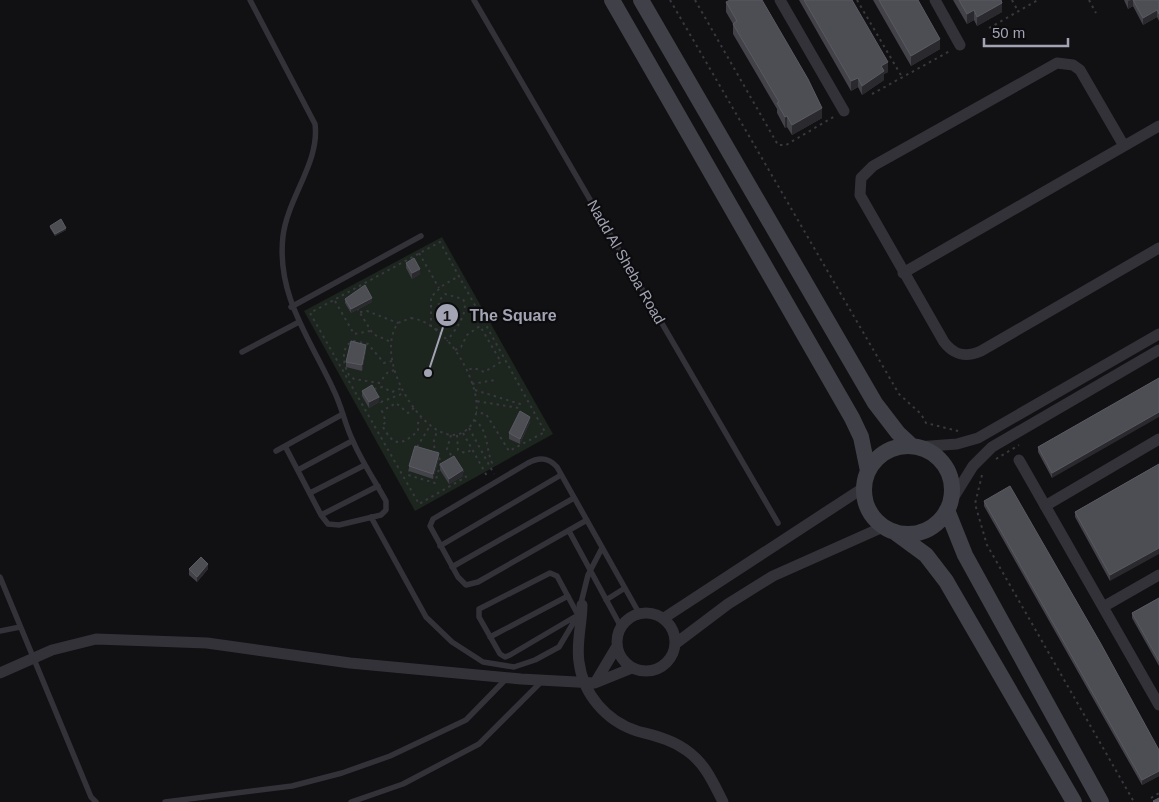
<svg xmlns="http://www.w3.org/2000/svg" width="1159" height="802" font-family="Arial,sans-serif">
<style>
.green{fill:#1d251f}
.lines{fill:none;stroke-linecap:round;stroke-linejoin:round}
.path{stroke:#38393f;stroke-width:2;stroke-dasharray:2.5 4;stroke-linecap:butt}
.service{stroke:#323238;stroke-width:5.5}
.minor{stroke:#323238;stroke-width:11}
.secondary{stroke:#404048;stroke-width:16}
.wall{fill:#424248}
.shaded-wall{fill:#2a2a2e}
.building{fill:#4d4d54;stroke:#5a5a63}
.labels{text-anchor:middle;stroke-width:4.5;stroke-linejoin:round;paint-order:stroke}
.street-label{font-size:15px;fill:#a2a4b4;stroke:#0c0c0e}
.leader{fill:none;stroke:#a2a4b4;stroke-width:2}
.callout-dot{fill:#a2a4b4;stroke:#0c0c0e;stroke-width:2}
.mark-label{font-size:15px;text-anchor:middle;font-weight:bold;fill:#111}
.callout-label{font-size:16px;text-anchor:middle;font-weight:bold;fill:#a2a4b4;stroke:#0c0c0e;stroke-width:4.5;stroke-linejoin:round;paint-order:stroke}
</style>
<rect width="100%" height="100%" fill="#111113"/>
<!-- green -->
<path class="green" d="M442,237L553,434L415,511L304,311Z"/>
<g class="lines">
<!-- path -->
<path class="path" d="M670,0L899,394L921,414L926,423L958,431
M695,0L778,145H786L835,116
M857,0L902,77
M1012,0L1018,11
M1089,0L1096,13
M989,28L1038,0
M872,94L950,51
M419,253L439,288
M335,301L354,334L370,331
M357,308L373,334L391,342
M360,312L367,311L398,323
M411,318C433,321 452,343 462,361C473,380 487,416 465,431C459,435 453,436 446,434C413,424 375,355 398,323Z
M431,327V297L442,286L459,276
M436,331C445,314 432,305 445,294L463,299C470,312 455,330 447,341
M455,350L461,347L467,335L480,326L501,362L484,372L474,368L467,370
M392,361L384,363L368,344L354,341C340,345 343,365 349,375L354,379L379,383L388,372L395,370
M472,384L495,380
M374,389L382,387L392,392L402,388
M475,390L520,404L519,408L476,401
M378,396L381,402L404,393
M414,408L408,413L396,403L382,411L386,422L382,425C393,446 400,447 418,431V423L421,418
M474,420C488,428 486,449 492,463L489,465
M469,428L494,474
M463,433L487,476
M451,435L447,449L453,458
M457,435L458,450L465,453L472,450
M417,447L430,426
M414,450L408,475L435,483L441,462L433,444L437,431
M996,459L1019,445
M462,470L466,477L419,504L310,313L440,242L545,432L509,451L486,414L476,412
M982,475L975,504L987,545L1134,802
M1151,798L1159,793"/>
<!-- service -->
<path class="service" d="M250,0L315,124C320,162 288,197 283,236C276,296 311,340 334,391C342,407 345,425 353,441C362,462 375,481 386,501V510L381,515L339,525L328,524L321,515L285,446
M474,0L778,523
M291,307L421,236
M242,352L299,322
M276,451L343,414
M298,470L352,441
M310,493L365,465
M321,515L378,486
M371,517L426,617L452,642L483,662L514,667L535,660L559,647L578,615L557,576L550,573L479,609V617L500,654L505,657L510,655L578,615L588,575L602,548
M587,520L478,582L466,585L458,577L430,526L433,519L528,463C539,457 548,457 557,467L639,613
M569,531L621,627
M440,546L561,475
M452,567L574,498
M0,577L91,797L96,802
M606,600L625,588
M0,631L20,627
M490,637L568,596
M165,802L292,786L342,773L390,756L466,720L506,679
M351,802L403,784L479,744L542,681"/>
<!-- minor -->
<path class="minor" d="M780,0L844,111
M935,0L960,45
M1124,146L1080,70L1073,65L1057,63L873,166L861,178L860,195L944,342C954,355 965,358 981,351L1159,248
M903,273L1159,126
M917,447L957,444L978,438L1159,334
M1019,460L1159,705
M950,503L973,466L992,447L1159,350
M1045,506L1159,439
M582,605C582,624 576,643 579,662C583,694 606,721 637,731C655,736 671,739 686,750C705,763 713,782 723,802
M1103,607L1159,575
M617 642a29 29 0 1 1 58 0a29 29 0 1 1-58 0Z
M664,618L863,488
M675,644L728,604L773,576L883,527
M617,646L595,683L632,668
M0,673L52,650L96,639L207,643L350,663L521,679L595,683"/>
<!-- secondary -->
<path class="secondary" d="M612,0L852,418L861,437L868,471
M641,0L875,403L898,433L912,446
M864 490a44 44 0 1 1 88 0a44 44 0 1 1-88 0Z
M947,510L965,555L1101,802
M896,533L926,555L946,581L1074,802"/>
</g>
<!-- wall -->
<path class="wall" d="M799,0H852L888,72L884,74V80L862,95L858,87L851,91Z
M873,0H918L940,49L911,66Z
M953,0H1001L1002,12L977,26L974,20L967,24Z
M1124,0H1159V21L1157,17L1143,25L1133,6L1128,9Z
M726,2L822,118L792,135L787,127L785,128L777,113V109L733,34V24L726,12Z
M50,226L66,230L55,236L50,228Z
M406,263L420,274L412,279L406,268Z
M345,299L372,302L351,313L345,303Z
M366,350L362,371L346,367V362Z
M1159,378L1052,478L1038,452V447Z
M362,391L379,402L369,408L362,396Z
M530,422L520,444L509,439V433Z
M439,458L433,479L409,471V466Z
M440,464L463,476L449,484L440,470Z
M1159,464L1110,581L1075,517V512Z
M984,501L1159,750V776L1142,785L984,506Z
M189,569H208L197,582L189,575Z
M1159,598V666L1132,618V613Z"/>
<!-- shaded-wall -->
<path class="shaded-wall" d="M1131,0H1133V6L1128,9V1Z
M1002,3V12L977,26V17Z
M974,10V20L967,24V14Z
M1157,10V17L1143,25V18Z
M940,39V49L911,66V56Z
M888,62V72L884,74V80L862,95V86L881,66Z
M858,78V87L851,91V81Z
M822,108V118L792,135V125Z
M787,116V127L785,128V117Z
M66,228V230L55,236V234Z
M420,269V274L412,279V273Z
M372,298V302L351,313V309Z
M366,345V350L362,371V365Z
M379,397V402L369,408V402Z
M1159,412V417L1052,478V473Z
M530,417V422L520,444V439Z
M439,453V458L433,479V474Z
M463,470V476L449,484V479Z
M1159,548V554L1110,581V575Z
M208,564V569L197,582V577Z
M1159,771V776L1142,785V780Z"/>
<!-- building -->
<path class="building" d="M730,0H762L808,79L822,108L792,125L787,116L785,117L777,103L779,102L733,24L737,21L726,2Z
M804,0H852L888,62L881,66L884,71L862,86L858,78L851,81Z
M879,0H918L940,39L911,56Z
M959,0H1001L1002,3L977,17L974,10L967,14Z
M1133,0H1159V14L1157,10L1143,18Z
M61,219L66,228L55,234L50,226Z
M414,258L420,269L412,273L406,263Z
M365,285L372,298L351,309L345,299Z
M351,341L366,345L362,365L346,362Z
M1159,378V412L1052,473L1038,447Z
M372,385L379,397L369,402L362,391Z
M520,411L530,417L520,439L509,433Z
M415,446L439,453L433,474L409,466Z
M454,456L463,470L449,479L440,464Z
M1159,464V548L1110,575L1075,512Z
M1010,486L1101,644L1159,750V771L1142,780L984,501Z
M201,557L208,564L197,577L189,569Z
M1159,598V661L1132,613Z
M1159,798V802H1154L1153,801Z"/>
<g class="labels">
<!-- street labels -->
<g class="street-label">
<text transform="translate(626 262) rotate(60)" y="5">Nadd Al Sheba Road</text>
</g>
</g>
<!-- callouts -->
<path class="leader" d="M428 373L447 315"/>
<g class="callout-dot">
<circle cx="428" cy="373" r="5"/>
<circle cx="447" cy="315" r="12"/>
</g>
<g class="mark-label">
<text x="447" y="321">1</text>
</g>
<g class="callout-label">
<text x="513" y="321">The Square</text>
</g>
<!-- scale -->
<path d="M984 38v8h84v-8" fill="none" stroke="#a2a4b4" stroke-width="2.5"/>
<text x="992" y="38" font-size="15" fill="#a2a4b4" stroke="#0c0c0e" stroke-width="4" paint-order="stroke">50 m</text>
</svg>
